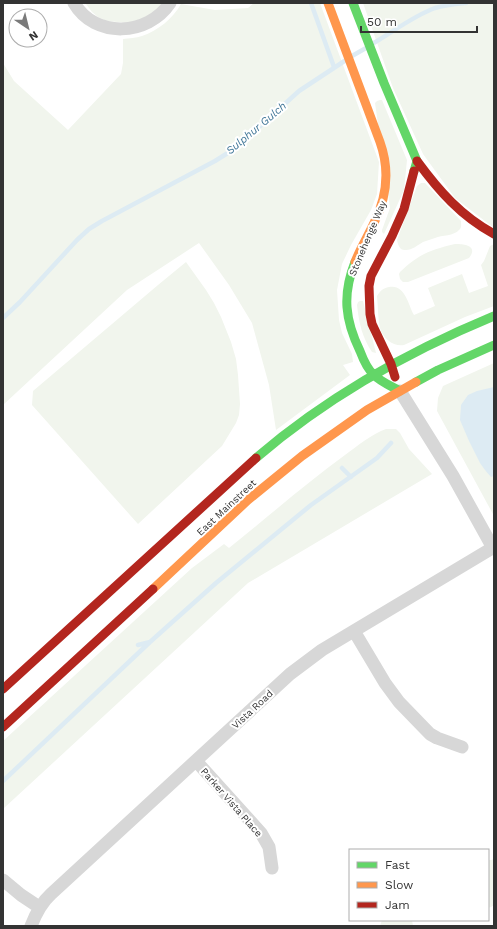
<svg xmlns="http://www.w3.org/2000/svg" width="497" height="929" font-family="'Work Sans',sans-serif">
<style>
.green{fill:#f1f5ed}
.water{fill:#ddebf3}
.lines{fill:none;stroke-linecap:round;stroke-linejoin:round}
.stream{stroke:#ddebf3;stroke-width:4.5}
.street{stroke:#d7d7d7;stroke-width:13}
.fast{stroke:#63d668;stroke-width:9}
.slow{stroke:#ff974d;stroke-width:9}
.jam{stroke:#b3261e;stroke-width:9}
.labels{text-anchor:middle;stroke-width:4;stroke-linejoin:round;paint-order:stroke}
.street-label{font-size:10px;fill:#333;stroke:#fff}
.water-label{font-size:11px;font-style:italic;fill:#3f7597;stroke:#fff}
</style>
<rect width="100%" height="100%" fill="#fff"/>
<!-- green -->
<path class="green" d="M88,3H163L148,17L128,23L107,21L98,17L92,12L86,4Z
M254,3H320L379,162L377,194L371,210L351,245L342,264L337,290L339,320L342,333L352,354L353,362L343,365L350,375L276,430L269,385L252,323L229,285L199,243L127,290L3,405V63L14,81L68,130L121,74L123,63V39C129,38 136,38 142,36C158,31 173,18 181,4L215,10L248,8Z
M363,3H494V228L455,198L423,154L393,88Z
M380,100H382L407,160L404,190L384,234L382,232V230L390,208L375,103L377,101Z
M421,183H425L461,221C461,225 462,228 459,230C454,236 442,235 435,238C431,239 427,241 423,242C418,245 412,250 406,250C400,251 398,245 397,240L417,186Z
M455,244C463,244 479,245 469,258L408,282H403L400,279L399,274L400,272C419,254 430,250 455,244Z
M494,244V306L465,317L404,345C394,347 383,339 380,328C378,319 378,306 377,296C380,291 383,288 389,287C405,284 408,304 414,315L435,306L428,288L462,274L469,293L488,286L481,265L484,261L490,246Z
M186,262L206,290L214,303L221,317L231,342L236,359L238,375L240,404L239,415L236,423L222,446L138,524L32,405L33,391L158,285Z
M360,301H363L376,353L372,352C362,337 359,323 357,305L358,302Z
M494,363V516L437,411L438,398L443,386Z
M386,429H396L400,433L409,449L432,474L248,583L3,809V741L192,568L224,544L229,548C268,517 305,484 345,455C356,447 373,433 386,429Z
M494,859V905L491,907L488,908V860H491Z
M382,920H412L413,926H380Z"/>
<!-- water -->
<path class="water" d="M494,387V476L491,477L485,470L480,463L469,441L460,420L461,405L468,395L477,391Z"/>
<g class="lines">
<!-- stream -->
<path class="stream" d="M311,3L334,67
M372,44C393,32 413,16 435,8C445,5 456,4 466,3
M352,56L366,48
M3,318L20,302L77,240L89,229L102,221L215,161L231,151L245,140L299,91L346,60
M342,468L351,477
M138,645L150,642
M3,781L150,642L216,583L311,505L377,458L391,443"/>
<!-- street -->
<path class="street" d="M74,3C95,39 148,36 170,3
M400,391L453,476L493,548
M354,631L385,683L399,702L430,734L437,738L462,747
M196,761L261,833L269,847L272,868
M3,880L21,895L39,907
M31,926C36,913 41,903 51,894L290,674L322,650L494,547"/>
<!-- fast -->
<path class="fast" d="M353,3L384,83L417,161L414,171
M355,262C342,295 345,320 360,351C363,359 367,369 374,375C381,382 391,386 400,391
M416,382L438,370L494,345
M256,458C328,396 407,352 494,316"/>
<!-- slow -->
<path class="slow" d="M328,3L380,142C390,170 387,197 374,223C368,236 360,249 355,262
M153,589L248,500L302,456L367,410L416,382"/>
<!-- jam -->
<path class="jam" d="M417,161C439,191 461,216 494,234
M395,377L391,364L372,324L370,314L369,286L371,276L392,236L404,209L414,171
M3,689L256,458
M3,727L153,589"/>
</g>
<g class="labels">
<!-- street labels -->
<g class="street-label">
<text transform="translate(367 238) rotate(-67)" y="4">Stonehenge Way</text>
<text transform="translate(226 507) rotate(-43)" y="4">East Mainstreet</text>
<text transform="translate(252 709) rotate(-43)" y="4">Vista Road</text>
<text transform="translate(232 802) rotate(49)" y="4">Parker Vista Place</text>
</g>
<!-- water labels -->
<g class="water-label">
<text transform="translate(256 128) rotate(-40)" y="4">Sulphur Gulch</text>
</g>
</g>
<!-- border -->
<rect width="497" height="929" fill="none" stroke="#333333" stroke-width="8"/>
<!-- legend -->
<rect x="349" y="849" width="140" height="72" fill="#ffffff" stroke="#adadad"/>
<rect x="357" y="862" width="20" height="6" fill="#63d668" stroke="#adadad"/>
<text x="385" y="869" font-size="12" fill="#333333">Fast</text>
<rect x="357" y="882" width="20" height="6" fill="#ff974d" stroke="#adadad"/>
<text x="385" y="889" font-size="12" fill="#333333">Slow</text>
<rect x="357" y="902" width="20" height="6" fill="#b3261e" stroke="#adadad"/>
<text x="385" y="909" font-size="12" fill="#333333">Jam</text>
<!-- north arrow -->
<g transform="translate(28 28) rotate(145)"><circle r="19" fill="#ffffff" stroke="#adadad"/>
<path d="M0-3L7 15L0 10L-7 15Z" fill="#7a7a7a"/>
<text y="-6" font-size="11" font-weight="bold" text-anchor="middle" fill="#333333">N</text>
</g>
<!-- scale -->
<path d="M361 26v6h116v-6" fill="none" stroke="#333333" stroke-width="2"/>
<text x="367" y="26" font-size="12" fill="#333333" stroke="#ffffff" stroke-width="3" paint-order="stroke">50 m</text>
</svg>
